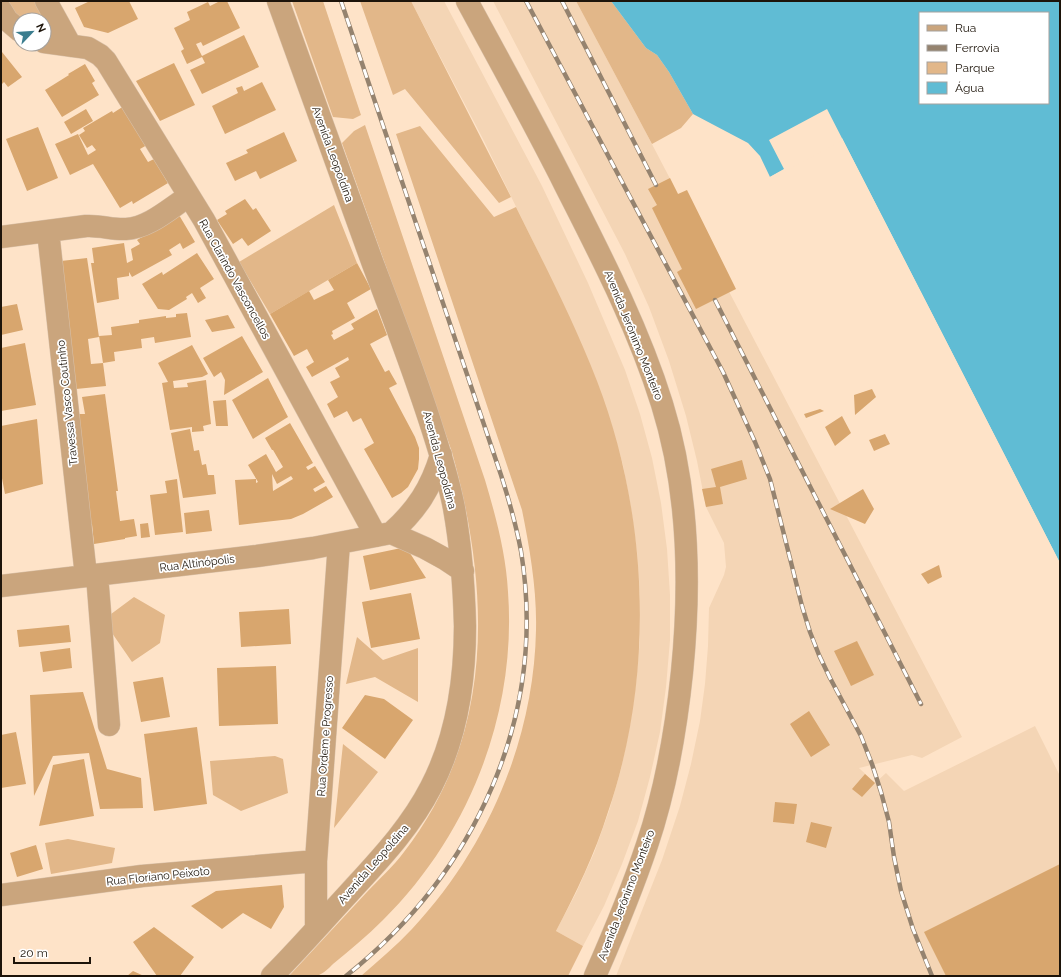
<svg xmlns="http://www.w3.org/2000/svg" width="1061" height="977" font-family="Raleway,sans-serif">
<style>
.built{fill:#f4d5b5}
.green{fill:#e2b789}
.water{fill:#60bcd4;fill-rule:evenodd}
.pier{fill:#fee3c8}
.building{fill:#d8a66e;fill-rule:evenodd}
.lines{fill:none;stroke-linecap:round;stroke-linejoin:round}
.minor-casing{stroke:#dac2aa;stroke-width:23}
.minor{stroke:#caa57d;stroke-width:22}
.rail-casing{stroke:#95836f;stroke-width:4.5}
.rail{stroke:#fff;stroke-width:3;stroke-dasharray:9;stroke-linecap:butt}
.labels{text-anchor:middle;stroke-width:3.5;stroke-linejoin:round;paint-order:stroke}
.street-label{font-size:11px;fill:#1d140a;stroke:#fff}
</style>
<rect width="100%" height="100%" fill="#fee3c8"/>
<!-- built -->
<path class="built" d="M411,1H444L542,186L588,283L625,370L640,414L652,458L661,503L667,549L670,595V640L666,687L660,732L650,777L638,821L622,864L604,906L583,946L556,931L576,893L594,853L609,811L621,769L630,726L636,683L640,639V595L637,552L631,508L623,465L611,423L542,260L483,139Z
M493,1H576L643,127L962,737L922,758L912,755L859,768L875,783L886,773L904,791L1035,726L1060,776V976H616L662,860L680,806L691,764L700,721L705,684L708,646L709,608L724,575L726,567L724,543L706,507L697,461L686,416L669,361L649,307L625,254Z"/>
<!-- green -->
<path class="green" d="M5,1H36L55,32L44,34V20H20Z
M292,1H323L361,115L353,119L333,117Z
M360,1H411L511,197L499,203L405,89L393,95Z
M576,1H611L646,48L657,55L669,72L693,114L681,128L652,144Z
M365,125L485,480C496,517 506,554 508,592C517,713 469,835 383,920C367,936 350,950 333,964C329,968 324,973 319,975C313,977 296,976 289,976C315,948 341,920 367,892C379,879 393,867 404,852C496,733 490,590 452,452L342,143L354,131Z
M420,126L494,217L516,207C544,264 574,321 597,381C649,516 655,675 608,812C595,854 576,893 556,931L583,946L568,976H361C378,961 396,946 412,929C487,849 534,740 536,630C537,590 530,550 522,510L396,134Z
M334,205L357,263L270,314L239,262Z
M134,597L165,615L160,643L132,662L103,620Z
M357,637L383,660L418,648V702L375,677L346,684Z
M343,744L378,772L334,828Z
M275,756L283,759L288,793L241,811L213,795L210,761Z
M68,839L115,848L112,863L51,874L45,843Z"/>
<!-- water -->
<path class="water" d="M611,1H1060V563L842,138L770,177L760,156L748,143L693,114L669,72L657,55L646,48ZM920,13H1048V103H920Z"/>
<!-- pier -->
<path class="pier" d="M827,109L1060,563V565L1058,564L841,141L771,179L768,178L784,169L769,140Z"/>
<!-- building -->
<path class="building" d="M90,1H129L138,19L108,33L84,27L75,8Z
M220,1H227L240,28L203,46L201,42L196,44L202,56L244,35L259,67L202,94L190,70L205,63L202,57L187,64L181,51L184,49L174,28L190,20L187,12L208,2L210,6Z
M2,52L22,77L8,87L4,82L1,85V53Z
M174,63L195,105L160,121L136,81Z
M85,64L95,81L92,83L99,95L62,117L45,90L69,75L68,74Z
M262,82L276,110L225,134L212,106L238,93L236,88L242,86L244,91Z
M124,106L147,145L140,149L148,162L154,159L168,183L133,204L132,201L120,208L93,164L70,175L55,144L78,134L88,155L96,150L92,145L87,148L79,135L85,131L83,128L112,111L113,113Z
M86,109L93,121L71,134L64,122Z
M38,127L58,178L27,191L6,139Z
M284,132L297,161L260,179L256,171L235,181L226,163L248,153L246,150Z
M670,178L678,194L687,190L736,289L696,309L677,272L682,269L652,208L657,205L648,189Z
M245,199L253,210L256,208L271,231L248,246L242,238L233,244L217,220L227,214L225,211Z
M179,215L195,242L183,249L180,243L169,250L172,255L132,277L129,272V276L117,278L119,299L97,303L91,263H94L92,248L124,243L127,263L133,260L131,249L140,244L137,240Z
M197,253L214,279L200,288L206,298L198,303L192,293L186,297L187,299L169,310L158,309L142,284L162,272L163,275Z
M87,258L99,337L88,339L91,364L103,363L106,386L76,389L61,261Z
M357,263L371,289L347,303L355,318L332,331L333,334L331,335L334,340L354,329L351,324L377,309L387,335L370,344L385,372L389,370L397,384L389,388L415,437L419,448V459L418,469L408,487L401,493L392,498L364,449L374,443L361,418L353,422L347,411L334,418L327,404L338,397L330,382L340,377L335,368L349,360L348,357L312,377L306,367L314,362L307,349L294,356L270,314L309,291L314,300L334,290L328,280Z
M17,304L23,330L1,335V307Z
M187,313L191,337L155,343L154,337L141,339L142,348L114,352L115,361L103,363L99,336L112,335L111,327L139,323V320L166,316V318L176,317V314Z
M228,315L235,328L212,332L205,320Z
M242,336L263,372L224,395L225,380L221,372L214,377L203,358Z
M25,343L36,405L1,411V348Z
M192,345L208,374L202,377L173,381L174,388L188,387L187,383L206,380L211,424L203,426L204,431L192,432V427L170,430L162,383L168,382L158,363Z
M268,378L288,417L253,439L232,400Z
M872,389L876,397L855,415L854,395Z
M105,394L118,491H116L120,521L134,519L137,536L125,538V539L94,544L92,524L88,525L75,414H85L82,397Z
M226,400L228,426H216L213,401Z
M820,409L824,411L806,418L804,414Z
M842,416L851,433L835,446L825,427Z
M37,419L43,484L5,494L1,473V426Z
M290,423L313,463L306,467L308,470L315,466L325,482L313,489L315,492L326,486L333,497L303,514L291,519L239,525L235,480L256,479V483L258,482L248,465L266,454L276,472L283,467L273,450H272L265,438ZM272,474L277,484L291,476L293,479L273,491Z
M190,429L194,451L199,450L202,465L206,464L208,475H214L216,494L183,498L171,433Z
M885,434L890,444L874,451L869,440Z
M742,460L747,479L720,487L723,504L706,507L702,489L716,487L711,469Z
M177,479L183,532L155,535L150,495L167,493L165,481Z
M863,489L874,509L865,524L830,509Z
M209,510L212,531L186,534L184,513Z
M148,523L150,537L141,538L140,524Z
M406,547L426,578L370,590L363,556Z
M939,565L942,577L928,584L921,574Z
M411,593L420,639L371,648L362,602Z
M289,609L291,644L241,647L239,612Z
M69,625L71,642L19,647L17,630Z
M857,641L874,675L851,686L834,651Z
M70,648L72,668L43,672L40,652Z
M276,666L278,724L219,726L217,668Z
M163,677L170,717L141,722L133,682Z
M83,692L107,769L141,778L143,808L100,809L89,753L53,756L34,796L30,695Z
M365,695L384,699L413,720L385,759L342,728Z
M809,711L830,745L811,757L790,724Z
M197,727L207,804L154,811L144,734Z
M16,732L26,784L1,788V735Z
M84,759L94,816L39,826L53,765Z
M865,774L875,783L862,797L852,789Z
M775,802L797,804L794,824L773,822Z
M811,822L832,827L826,848L806,842Z
M36,845L43,869L17,877L10,853Z
M1060,864V976H946L924,932Z
M282,885L284,907L271,929L243,913L222,929L191,906L216,891Z
M154,927L194,957L180,976H157L133,942Z
M133,971L144,976H127Z"/>
<g class="lines">
<!-- minor casing -->
<g class="minor-casing">
<path id="minor" d="M46,1L71,46
M467,1C500,62 534,123 565,185C601,256 638,327 662,404C689,490 691,582 682,672C676,730 666,789 647,845C632,890 614,933 595,976
M1,10L7,20L20,31
M44,42L88,48L100,55L106,61L204,220L376,536
M48,231L86,576
M1,237L86,226C100,225 113,230 126,229C149,228 170,208 189,196
M391,533C417,510 431,488 441,455
M97,575L109,725
M1,586L257,556L313,548L391,533L425,548L445,559L463,571
M1,895L142,876L316,861
M316,928V861L339,543
M272,976C299,949 323,921 349,893C379,860 410,828 431,787C457,737 465,682 465,626C464,586 461,547 454,508C449,482 441,456 433,431C415,374 394,319 373,264C341,176 310,89 278,1"/>
</g>
<!-- minor -->
<use href="#minor" class="minor"/>
<!-- rail casing -->
<g class="rail-casing">
<path id="rail" d="M341,1L501,475C509,500 516,525 521,551C548,717 475,873 346,976
M526,1L723,372L755,442L770,479L802,606L810,632L819,655L830,678L861,736L872,764L881,792L889,822L894,857L901,891L913,929L932,976
M562,1L656,185
M715,300L921,704"/>
</g>
<!-- rail -->
<use href="#rail" class="rail"/>
</g>
<g class="labels">
<!-- street labels -->
<g class="street-label">
<text transform="translate(333 154) rotate(70)" y="4">Avenida Leopoldina</text>
<text transform="translate(235 279) rotate(61)" y="4">Rua Clarindo Vasconcellos</text>
<text transform="translate(634 335) rotate(68)" y="4">Avenida Jerônimo Monteiro</text>
<text transform="translate(67 403) rotate(-96)" y="4">Travessa Vasco Coutinho</text>
<text transform="translate(440 460) rotate(75)" y="4">Avenida Leopoldina</text>
<text transform="translate(197 563) rotate(-7)" y="4">Rua Altinópolis</text>
<text transform="translate(325 736) rotate(-86)" y="4">Rua Ordem e Progresso</text>
<text transform="translate(373 864) rotate(-49)" y="4">Avenida Leopoldina</text>
<text transform="translate(158 876) rotate(-6)" y="4">Rua Floriano Peixoto</text>
<text transform="translate(626 895) rotate(-69)" y="4">Avenida Jerônimo Monteiro</text>
</g>
</g>
<!-- border -->
<rect width="1061" height="977" fill="none" stroke="#1d140a" stroke-width="4"/>
<!-- legend -->
<rect x="919" y="12" width="130" height="92" fill="#ffffff" stroke="#a5a19d"/>
<rect x="927" y="25" width="20" height="6" fill="#caa57d" stroke="#a5a19d"/>
<text x="955" y="32" font-size="12" fill="#1d140a">Rua</text>
<rect x="927" y="45" width="20" height="6" fill="#95836f" stroke="#a5a19d"/>
<text x="955" y="52" font-size="12" fill="#1d140a">Ferrovia</text>
<rect x="927" y="62" width="20" height="12" fill="#e2b789" stroke="#a5a19d"/>
<text x="955" y="72" font-size="12" fill="#1d140a">Parque</text>
<rect x="927" y="82" width="20" height="12" fill="#60bcd4" stroke="#a5a19d"/>
<text x="955" y="92" font-size="12" fill="#1d140a">Água</text>
<!-- north arrow -->
<g transform="translate(32 32) rotate(65)"><circle r="19" fill="#ffffff" stroke="#a5a19d"/>
<path d="M0-3L7 15L0 10L-7 15Z" fill="#3b7d8e"/>
<text y="-6" font-size="11" font-weight="bold" text-anchor="middle" fill="#1d140a">N</text>
</g>
<!-- scale -->
<path d="M14 957v6h76v-6" fill="none" stroke="#1d140a" stroke-width="2"/>
<text x="20" y="957" font-size="12" fill="#1d140a" stroke="#ffffff" stroke-width="3" paint-order="stroke">20 m</text>
</svg>
